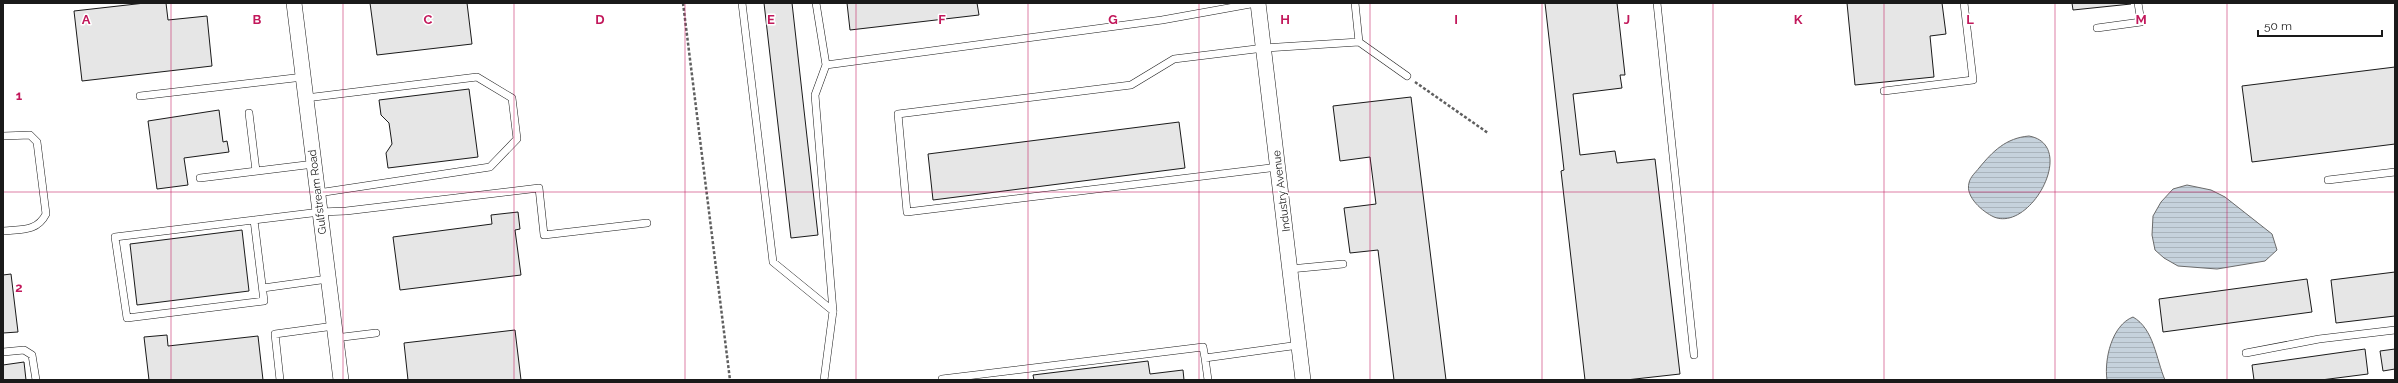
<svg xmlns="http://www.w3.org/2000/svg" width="2398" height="383" font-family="Raleway,sans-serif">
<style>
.water{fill:url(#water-rules);stroke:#6a6a6a}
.building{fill:#e6e6e6;stroke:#1a1a1a}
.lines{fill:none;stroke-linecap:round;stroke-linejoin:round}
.lane-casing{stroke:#1a1a1a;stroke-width:8}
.street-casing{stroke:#1a1a1a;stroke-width:16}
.path{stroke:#5f5f5f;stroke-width:2.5;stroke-dasharray:3 2;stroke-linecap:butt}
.lane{stroke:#fff;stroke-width:7}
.street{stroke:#fff;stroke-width:15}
.grid{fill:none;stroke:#c2185b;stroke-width:1;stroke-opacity:0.55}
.labels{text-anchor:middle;stroke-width:3;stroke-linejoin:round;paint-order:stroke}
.street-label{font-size:11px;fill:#1a1a1a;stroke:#fff}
.grid-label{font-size:13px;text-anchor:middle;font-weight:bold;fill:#c2185b;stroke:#fff;stroke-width:3;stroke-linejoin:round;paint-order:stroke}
</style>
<defs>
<pattern id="water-rules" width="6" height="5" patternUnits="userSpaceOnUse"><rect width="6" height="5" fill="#c6d2dc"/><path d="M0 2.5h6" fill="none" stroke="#aab4bc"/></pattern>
</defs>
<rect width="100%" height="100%" fill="#fff"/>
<!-- water -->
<path class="water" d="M2029,136C2078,145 2031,232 1994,217C1983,212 1965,197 1969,183C1970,177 1976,172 1979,168C1993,151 2006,138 2029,136Z
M2187,185L2211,190L2225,197L2272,234L2277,250L2265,261L2217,269L2178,266L2164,258L2155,250L2152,235L2153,216L2161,202L2173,189Z
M2133,317C2154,329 2156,359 2165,380H2107C2104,359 2112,325 2133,317Z"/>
<!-- building -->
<path class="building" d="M145,3H166L168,20L207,16L212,66L82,81L74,11Z
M370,3H467L472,44L377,55Z
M764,3H792L818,235L791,238Z
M847,3H977L979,15L850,30Z
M1545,3H1617L1625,75H1620L1622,88L1573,94L1580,155L1615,151L1617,163L1655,159L1680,374L1626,380H1585L1561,171L1564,170Z
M1847,3H1942L1946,34L1930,36L1934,77L1855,85Z
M2072,3H2131V4L2073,10Z
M2395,67V144L2252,162L2242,86Z
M469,89L478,157L388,168L386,153L392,144L389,123L381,115L379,100Z
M1411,97L1446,380H1394L1378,250L1350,253L1344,208L1376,204L1370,157L1340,161L1333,106Z
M219,110L223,142L227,141L229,152L184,158L188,185L157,189L148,121Z
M1179,122L1185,168L933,200L928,154Z
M518,212L520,229L515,230L521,275L400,290L393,237L492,224L491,215Z
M242,230L249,291L137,305L130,244Z
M2395,272V316L2336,323L2331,280Z
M11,274L18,332L3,333V275Z
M2307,279L2312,312L2163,332L2159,299Z
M515,330L521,380H408L404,343Z
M167,335L168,346L258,336L263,380H149L144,337Z
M2365,349L2368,374L2321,380H2254L2252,365Z
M2395,349V369L2383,371L2380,351Z
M1148,361L1150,374L1183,370L1184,380H1034L1033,375Z
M24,362L26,380H3V365Z"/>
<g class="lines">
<!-- lane casing -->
<g class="lane-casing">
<path id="lane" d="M742,3L773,262L833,311
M816,3L826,65L1162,20L1256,3
M1355,3L1359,42
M1657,3L1694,355
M2097,28L2141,22L2138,3
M1884,91L1973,80L1964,3
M140,96L303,77
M306,98L477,77L512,98L517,139L490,167L318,193
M249,113L256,171
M3,136L30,135L37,142L46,214C37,232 21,229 3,231
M1278,167L907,212L898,114L1131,85L1174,59L1264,48L1359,42L1407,76
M200,178L314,164
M2328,180L2395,172
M254,220L264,301L127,318L115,237L320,212L346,211L539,188L544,235L647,223
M1290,269L1343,264
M263,288L328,279
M335,338L376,333
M3,352L24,350L32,355L36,380
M2246,353L2319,339L2395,330
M942,379L1203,347L1205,358
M280,380L275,334L334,326
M824,380L833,311L815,95L826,65
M1208,380L1205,358L1299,345"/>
</g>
<!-- street casing -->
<g class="street-casing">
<path id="street" d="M294,3L341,380
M1258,3L1303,380"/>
</g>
<!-- path -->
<path class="path" d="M683,3L730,380
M1415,82L1488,133"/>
<!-- lane -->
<use href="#lane" class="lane"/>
<!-- street -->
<use href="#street" class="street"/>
</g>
<!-- grid -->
<path class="grid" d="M171,3V380M343,3V380M514,3V380M685,3V380M856,3V380M1028,3V380M1199,3V380M1370,3V380M1542,3V380M1713,3V380M1884,3V380M2055,3V380M2227,3V380M3,192H2395"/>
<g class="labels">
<!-- street labels -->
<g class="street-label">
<text transform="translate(1281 191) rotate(-97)" y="4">Industry Avenue</text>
<text transform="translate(317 192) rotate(-97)" y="4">Gulfstream Road</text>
</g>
</g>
<g class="grid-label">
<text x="86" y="24">A</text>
<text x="257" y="24">B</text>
<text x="428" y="24">C</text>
<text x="600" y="24">D</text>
<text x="771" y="24">E</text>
<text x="942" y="24">F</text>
<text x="1113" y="24">G</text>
<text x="1285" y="24">H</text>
<text x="1456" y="24">I</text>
<text x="1627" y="24">J</text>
<text x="1798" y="24">K</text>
<text x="1970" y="24">L</text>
<text x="2141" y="24">M</text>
<text x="19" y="100">1</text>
<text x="19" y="292">2</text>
</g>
<!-- border -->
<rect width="2398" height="383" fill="none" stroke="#1a1a1a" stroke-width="8"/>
<!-- scale -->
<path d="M2258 30v6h124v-6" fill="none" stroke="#1a1a1a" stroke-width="2"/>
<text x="2264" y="30" font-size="12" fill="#1a1a1a" stroke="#ffffff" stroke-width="3" paint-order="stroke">50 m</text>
</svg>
